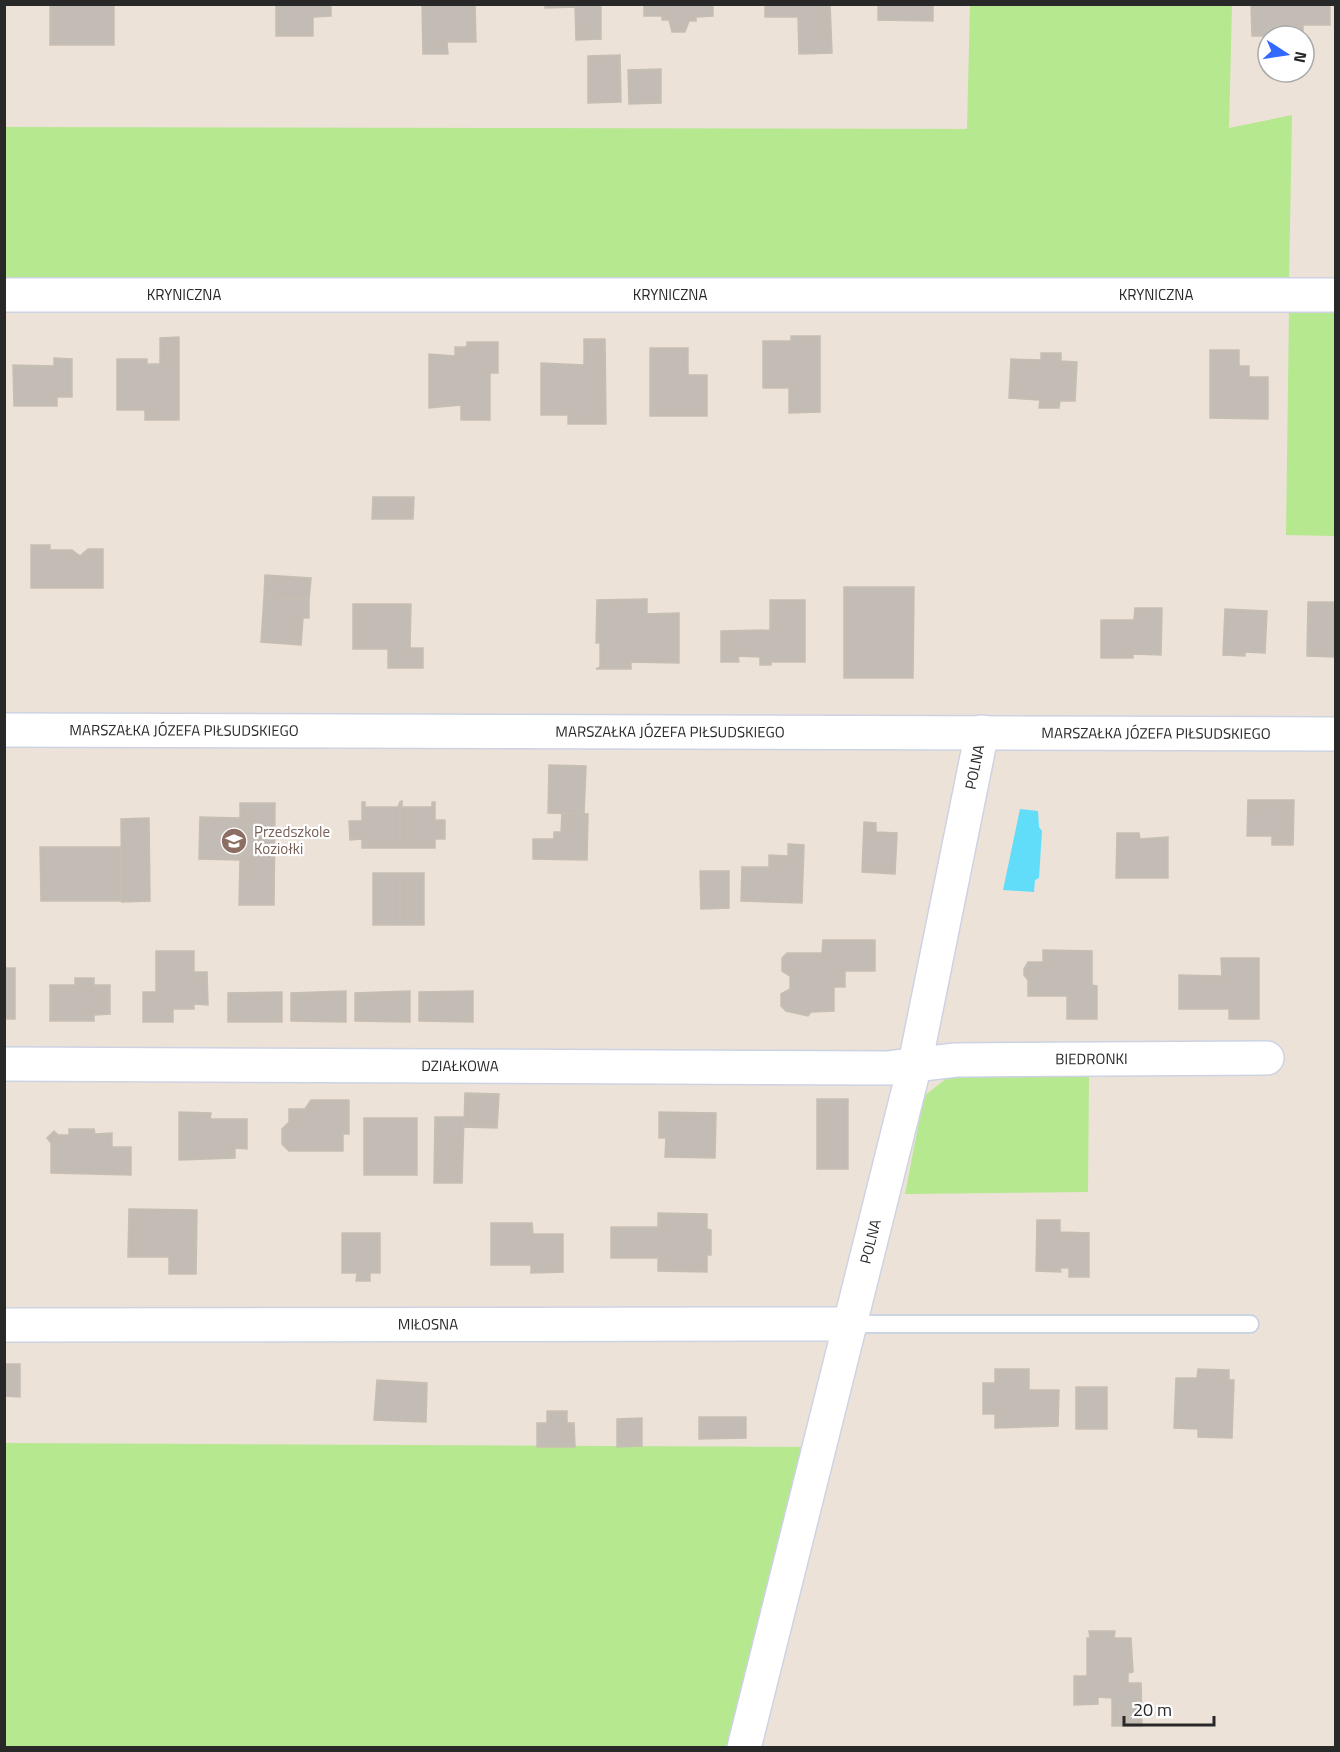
<svg xmlns="http://www.w3.org/2000/svg" width="1340" height="1752" font-family="'Titillium Web',sans-serif">
<style>
.green{fill:#b5e88f}
.water{fill:#61ddf9}
.building{fill:#c3bcb5;stroke:#c7beb2;stroke-width:1.5}
.lines{fill:none;stroke-linecap:round;stroke-linejoin:round}
.lane-casing{stroke:#cdd3e3;stroke-width:20}
.street-casing{stroke:#cdd3e3;stroke-width:36}
.lane{stroke:#fff;stroke-width:16}
.street{stroke:#fff;stroke-width:33}
.labels{text-anchor:middle;stroke-width:4.5;stroke-linejoin:round;paint-order:stroke}
.street-label{font-size:15px;fill:#282828;stroke:#fff}
.education-label{font-size:15px;fill:#785e54;stroke:#fff;text-anchor:start}
</style>
<rect width="100%" height="100%" fill="#ece2d8"/>
<!-- green -->
<path class="green" d="M970,5H1232L1229,128L1292,115L1289,282L5,280L4,127L967,129Z
M1289,311L1335,312V536L1286,535Z
M952,1074H1089L1088,1192L905,1194L924,1096Z
M5,1443L802,1447L730,1747L5,1748Z"/>
<!-- water -->
<path class="water" d="M1020,809L1038,811L1039,827L1042,831L1039,878L1035,880L1034,892L1003,890Z"/>
<!-- building -->
<path class="building" d="M50,4H114V45H50Z
M276,4H331V16L313,17V36H276Z
M422,4H475L476,42H447L448,54H423Z
M545,4H601V39L576,40L575,7L545,8Z
M644,4H713V16L696,17V21H689L685,32H672L669,20H662V16H644Z
M765,4H830L832,53L799,54L798,17H765Z
M878,4H933V21L878,20Z
M1251,4H1330V25H1303V36H1252Z
M620,55L621,102L588,103V56Z
M661,69V103L629,104L628,70Z
M791,336H820V412L789,413V388H763V341H791Z
M179,337V420H145V410H117V359H147V364H160V338Z
M584,339H605L606,424H568V415H541V363L584,365Z
M467,342H498V373H490V420H461V405L429,408V354L455,356V347H467Z
M650,348H688V375H707V416H650Z
M1210,350H1239V366H1249V377H1268V419L1210,418Z
M1041,353H1061V361L1077,362L1075,401H1060L1059,408H1039L1040,400L1009,398L1011,359L1041,360Z
M54,358L72,359V397H57V406H14L13,365L54,366Z
M373,497H414L413,519H372Z
M31,545H50V550H72L80,556L88,549H103V588H31Z
M265,575L311,578L309,600L264,597Z
M844,587H914L913,678H844Z
M264,597L309,600V618H303L301,645L261,642Z
M647,599V614L679,613V663L631,662V669H596L600,667V643H596L597,600Z
M770,600H805V662H771V665H760V657L738,656L739,662H721V631L770,630Z
M1308,602H1336V657L1307,656Z
M353,604H411L410,648H423V668H388V649H353Z
M1135,608H1162L1161,655L1133,654V658H1101V620H1134Z
M1225,609L1267,611L1265,653L1245,652V656L1223,655Z
M549,765L586,766L584,814L548,813Z
M1248,800H1294L1293,845H1272V836H1247Z
M402,801V807H432V802H435V820H445V839H435V848H400V802Z
M362,802H365V807H398L400,802V848H362V839L350,840L349,821H362Z
M240,803H275L274,905H239L240,860L199,859L200,817L240,818Z
M562,813L588,814L587,860L533,859V839H554V832H561Z
M149,818L150,901L122,902L121,819Z
M864,822L876,823V832L897,833L895,874L862,872Z
M1117,833H1139L1140,839L1168,837V878H1116Z
M788,844L804,845L802,903L741,901L742,867H769V855L788,856Z
M40,847H121V901H41Z
M700,871H729V908L701,909Z
M373,873H400V925H373Z
M400,873H424V925H400Z
M823,940H875V971H845V987H834V1011L811,1012L808,1016L786,1011L781,1006V994L790,989V976L782,971V958L787,953H822Z
M1043,950L1092,951V985L1097,986V1019H1067V996H1028V980L1024,975V969L1028,962H1043Z
M156,951H194V972H207L208,1005L194,1004V1009H173V1022H143V992H156Z
M1221,958H1259V1019H1229V1009H1179V975L1222,976Z
M4,968H15V1019H4Z
M75,978H94V985H110V1014L94,1015V1021H50V985H75Z
M346,991V1022L291,1021V993Z
M410,991V1022L355,1021V993Z
M473,991V1022L419,1021V992Z
M282,992V1022H228V993Z
M465,1093L499,1094L497,1128L464,1127Z
M817,1099H848V1169H817Z
M311,1100H349V1134H343V1151H289L282,1144V1129L289,1122V1109H305Z
M179,1112L211,1113L210,1119H247V1149L235,1148V1158L179,1160Z
M659,1112L716,1113L715,1158L665,1157L666,1138H659Z
M435,1117H464L462,1183H434Z
M364,1118H417V1175H364Z
M69,1129H94L95,1134L112,1133V1147H131V1175L51,1173V1143L47,1138L54,1131L58,1135H69Z
M129,1209L197,1210L196,1274H169V1257H128Z
M658,1213L707,1214V1229L711,1230V1255H707V1272L658,1271V1258H611V1227H658Z
M1037,1220H1060V1232L1089,1233V1277H1069V1268H1060L1061,1272L1036,1271Z
M491,1223H532L533,1234H563V1272L531,1273V1265H491Z
M342,1233H380V1273H370V1281H356L357,1273H342Z
M4,1364H20V1397L4,1396Z
M995,1369H1029V1390H1059L1058,1426L995,1428V1414H983V1383H995Z
M1198,1369L1229,1370V1380H1234L1232,1438L1198,1437V1429L1174,1428L1176,1378H1197Z
M377,1380L427,1383L426,1422L374,1420Z
M1076,1387H1107V1429H1076Z
M547,1411H567V1423H574L575,1447H537V1423H547Z
M699,1417H746V1438L699,1439Z
M642,1418V1446L617,1447V1419Z
M1089,1631H1115L1114,1638H1131L1133,1672L1128,1673V1683H1141L1142,1726H1112V1698L1098,1697V1704L1074,1705V1676H1087V1638H1090Z"/>
<g class="lines">
<!-- lane casing -->
<g class="lane-casing">
<path id="lane" d="M851,1324H1250"/>
</g>
<!-- street casing -->
<g class="street-casing">
<g id="street">
<path id="s1" d="M4,295H1336"/>
<path id="s2" d="M4,730L1336,734"/>
<path id="s3" d="M4,1064L888,1068L956,1060L1267,1058"/>
<path id="s4" d="M4,1325L851,1324"/>
<path id="s5" d="M744,1748L915,1064L982,732"/>
</g>
</g>
<!-- lane -->
<use href="#lane" class="lane"/>
<!-- street -->
<use href="#street" class="street"/>
</g>
<!-- icons -->
<defs>
<g id="school-disc" transform="scale(1.35)"><circle r="9.5" fill="#8d6e63" stroke="#fff"/><path d="M0-5L7-2L0 1L-7-2ZM-4 1L0 2.5L4 1V4Q0 6-4 4Z" fill="#fff"/></g>
</defs>
<g fill-rule="evenodd">
<use href="#school-disc" x="234" y="841"/>
</g>
<g class="labels">
<!-- street labels -->
<g class="street-label">
<text dy="5" stroke="none"><textPath href="#s1" startOffset="180">KRYNICZNA</textPath></text>
<text dy="5" stroke="none"><textPath href="#s1" startOffset="666">KRYNICZNA</textPath></text>
<text dy="5" stroke="none"><textPath href="#s1" startOffset="1152">KRYNICZNA</textPath></text>
<text dy="5" stroke="none"><textPath href="#s2" startOffset="180">MARSZAŁKA JÓZEFA PIŁSUDSKIEGO</textPath></text>
<text dy="5" stroke="none"><textPath href="#s2" startOffset="666">MARSZAŁKA JÓZEFA PIŁSUDSKIEGO</textPath></text>
<text dy="5" stroke="none"><textPath href="#s2" startOffset="1152">MARSZAŁKA JÓZEFA PIŁSUDSKIEGO</textPath></text>
<text dy="5" stroke="none"><textPath href="#s5" startOffset="1008">POLNA</textPath></text>
<text dy="5" stroke="none"><textPath href="#s3" startOffset="1088">BIEDRONKI</textPath></text>
<text dy="5" stroke="none"><textPath href="#s3" startOffset="456">DZIAŁKOWA</textPath></text>
<text dy="5" stroke="none"><textPath href="#s5" startOffset="522">POLNA</textPath></text>
<text dy="5" stroke="none"><textPath href="#s4" startOffset="424">MIŁOSNA</textPath></text>
</g>
<!-- education labels -->
<g class="education-label">
<text x="254" y="837">Przedszkole<tspan x="254" dy="17">Koziołki</tspan></text>
</g>
</g>
<!-- border -->
<rect width="1340" height="1752" fill="none" stroke="#282828" stroke-width="12"/>
<!-- north arrow -->
<g transform="translate(1286 54) rotate(102)"><circle r="28" fill="#ffffff" stroke="#a9a9a9" stroke-width="1.5"/>
<path d="M0-4.5L10 22L0 15L-10 22Z" fill="#326aff"/>
<text y="-9" font-size="16" font-weight="bold" text-anchor="middle" fill="#282828">N</text>
</g>
<!-- scale -->
<path d="M1124 1716v9h90v-9" fill="none" stroke="#282828" stroke-width="3"/>
<text x="1133" y="1716" font-size="18" fill="#282828" stroke="#ffffff" stroke-width="4.5" paint-order="stroke">20 m</text>
</svg>
